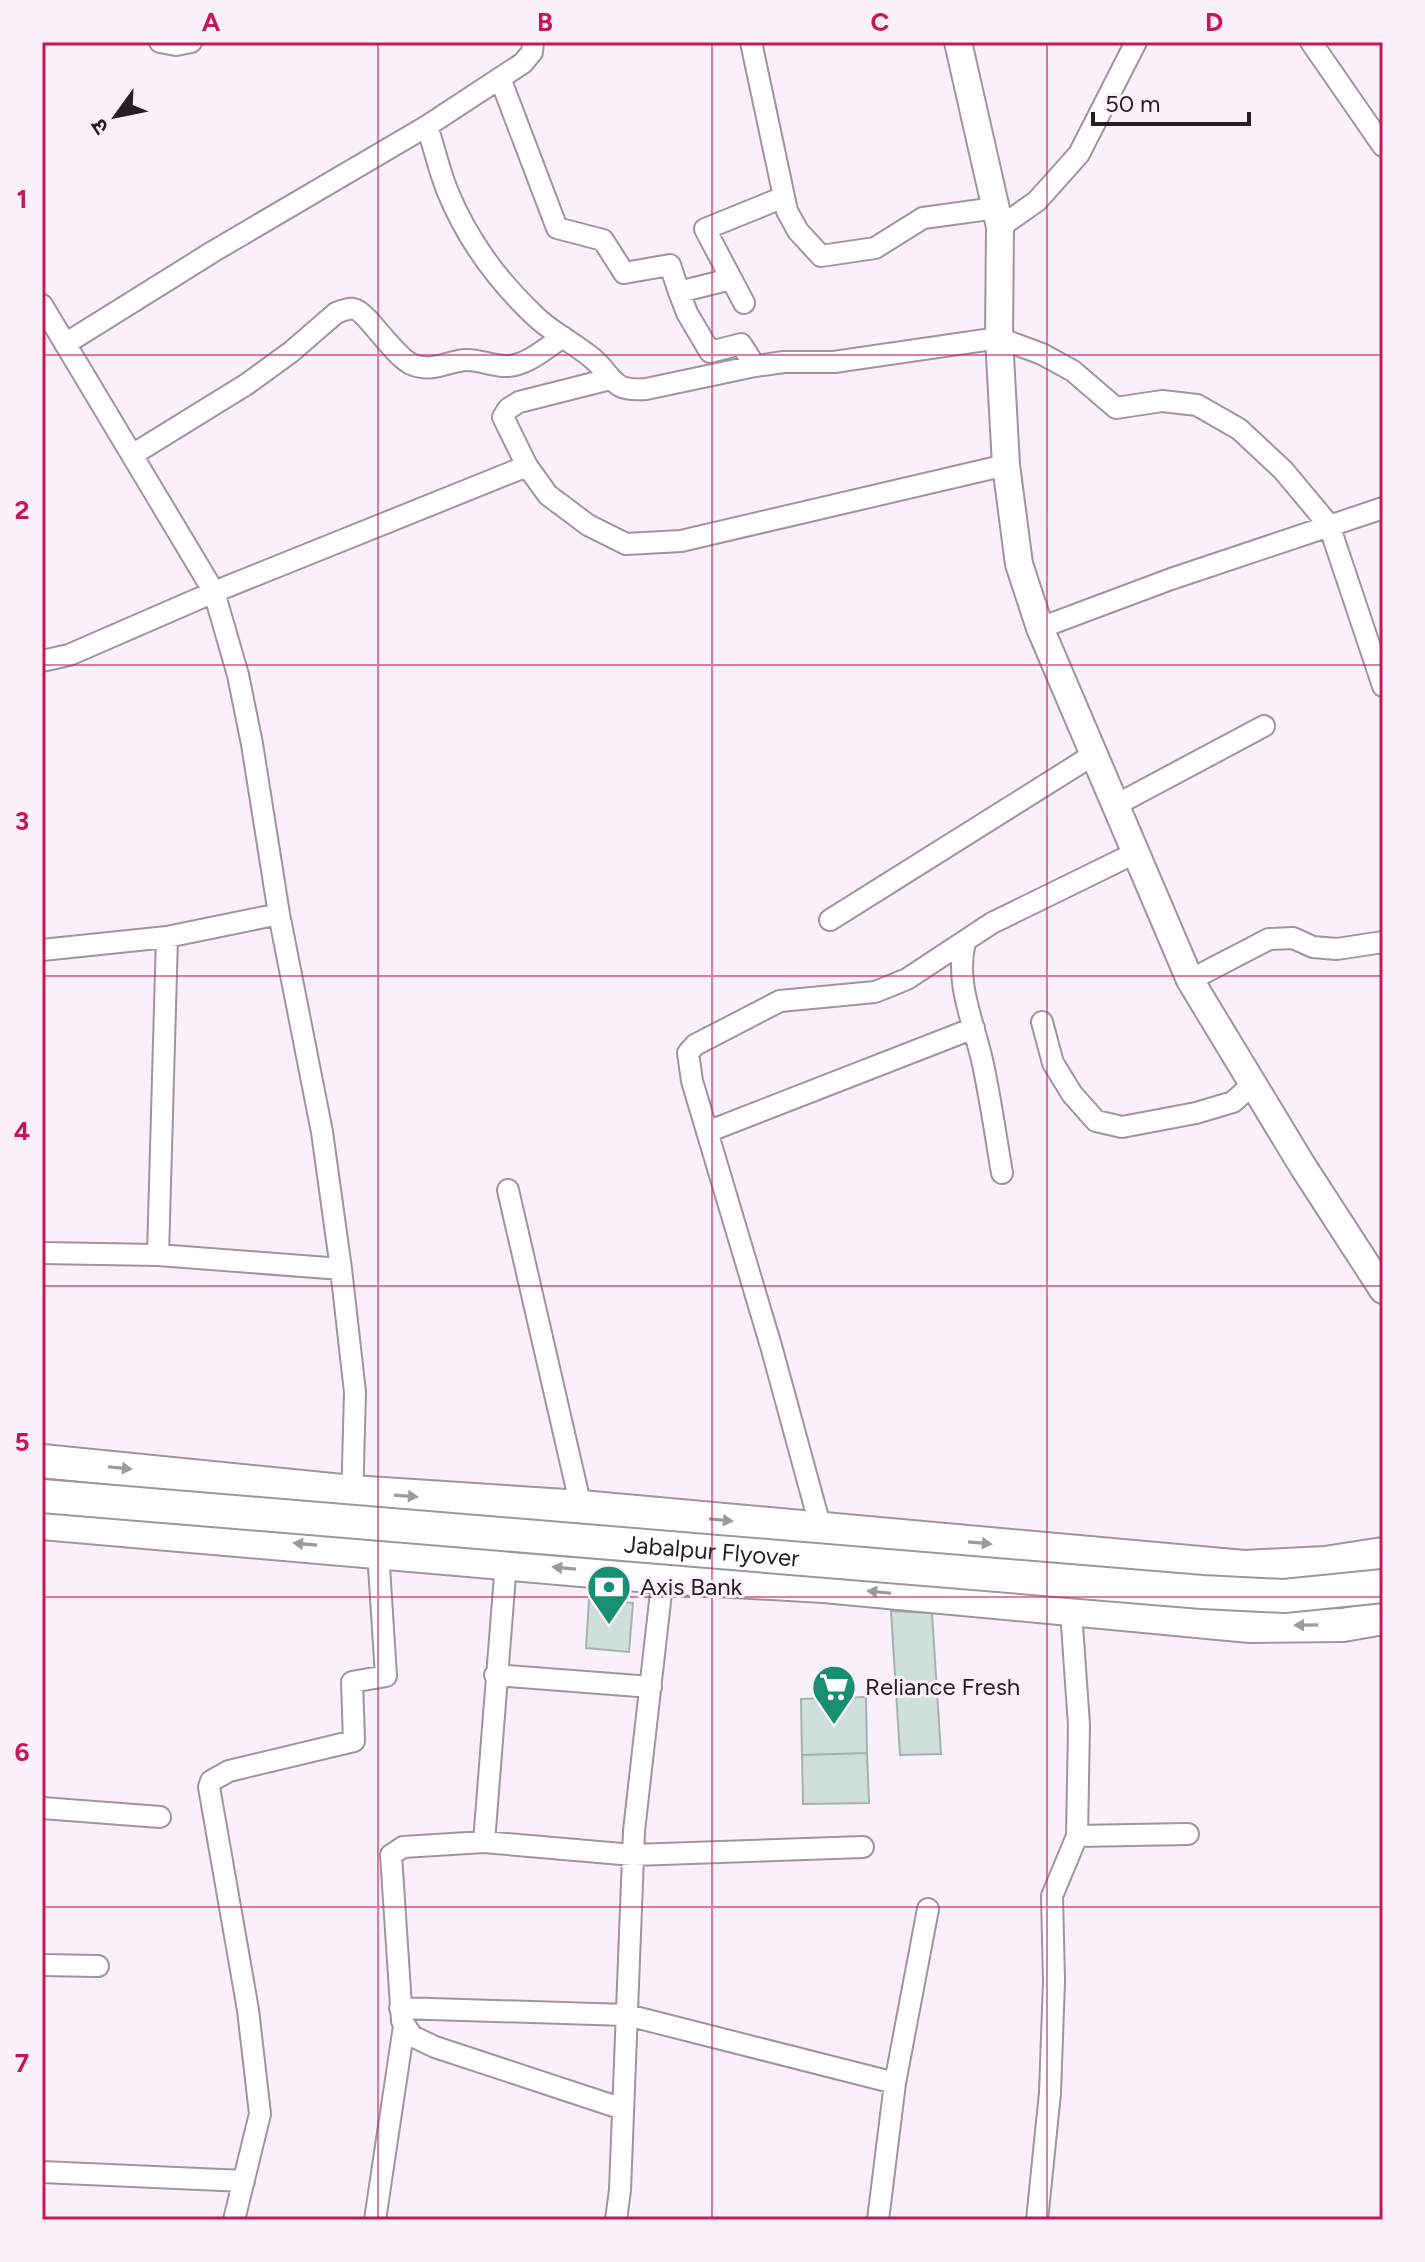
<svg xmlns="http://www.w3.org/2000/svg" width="1425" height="2262" font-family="Figtree,'Noto Sans Devanagari',sans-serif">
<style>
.building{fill:#cfdfd9;stroke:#a4b3ad;stroke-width:2}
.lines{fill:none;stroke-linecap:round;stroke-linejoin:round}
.minor-casing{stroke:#a0959e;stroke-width:24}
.tertiary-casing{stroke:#a0959e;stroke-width:30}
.primary-casing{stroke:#a0959e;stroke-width:36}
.minor{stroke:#fff;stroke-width:20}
.tertiary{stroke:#fff;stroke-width:26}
.primary{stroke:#fff;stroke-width:32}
.primary-bridge-casing{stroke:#a0959e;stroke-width:36;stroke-linecap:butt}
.primary-bridge{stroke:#fff;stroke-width:32}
.oneway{fill:#9c9a9c}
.grid{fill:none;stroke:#c2185b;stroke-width:2;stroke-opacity:0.55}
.labels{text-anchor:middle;stroke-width:6;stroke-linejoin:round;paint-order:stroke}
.street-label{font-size:24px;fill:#231f22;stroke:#fbeff9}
.poi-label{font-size:24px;fill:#231f22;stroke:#fbeff9;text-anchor:start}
.neatline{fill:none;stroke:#c2185b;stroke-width:3}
.grid-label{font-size:26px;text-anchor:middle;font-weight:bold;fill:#c2185b}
</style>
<rect width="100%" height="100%" fill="#fbeff9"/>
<!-- building -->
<path class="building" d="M589,1600L633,1603L629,1652L586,1648Z
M891,1611L932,1613L941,1754L900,1755Z
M866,1697L867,1753L802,1755L801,1699Z
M867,1753L869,1803L803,1804L802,1755Z"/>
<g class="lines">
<!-- minor casing -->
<g class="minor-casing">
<path id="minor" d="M160,42L176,45L191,42
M751,42L787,211L798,231L821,256L875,248L923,218L996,208
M1311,42L1383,146
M500,78L557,228L603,240L624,273L670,265L679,292L731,279
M427,126C434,147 439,170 447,190C466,237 497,280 534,315C551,332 574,343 592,358C615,377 610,392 646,389L755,366L784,362H834L999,338L1042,354L1073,371L1116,408L1162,401L1197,405L1239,429L1283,470L1329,525L1383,686
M1000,227L1037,201L1079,154L1136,42
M679,292L687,313L710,352L741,344L755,366
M744,303L705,229L784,197
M42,305L214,592L238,675L252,744L279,914L322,1132L341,1269L355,1392L352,1504
M65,344L214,251L427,126L523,63L532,52L533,42
M610,379L519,402L508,409L503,417L527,466L548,495L588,525L626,544L681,541L1006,465
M132,455L247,384L291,352L336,313C341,311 348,308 354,309C366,311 393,355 411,364C432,373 445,362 465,360C479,359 494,367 508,366C528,365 547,347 563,337
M1040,628L1171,579L1383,508
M42,661L69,655L214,592L527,466
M1114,806L1264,726
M830,920L1093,755
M965,942C954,985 976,1027 984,1069C991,1103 996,1138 1002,1173
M42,950L167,937L279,914
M1190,980L1269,939L1293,938L1313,947L1337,949L1383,942
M1042,1022L1053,1063L1072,1094L1096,1121L1122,1127L1196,1113L1233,1102L1253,1084
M707,1132L974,1028
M508,1190L581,1507
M42,1253L158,1255L341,1269
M158,1255L167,937
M821,1529L771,1346L692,1081L688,1053L695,1045L780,1001L875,992L907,979L992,923L1135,853
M495,1675L651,1687
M42,1808L160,1817
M1077,1836L1188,1834
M484,1842L506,1563
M42,1965L98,1966
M400,2008L627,2015L895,2083
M623,2109L435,2047L412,2036L402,2021L391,1855L403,1847L484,1842L633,1855L863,1847
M42,2172L244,2181
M234,2220L260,2114L248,2010L209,1787L211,1781L229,1771L354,1741L352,1682L386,1676L378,1551
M375,2220L404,2026
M616,2220L620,2190L634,1831L664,1566
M878,2220L895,2083L928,1909
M1037,2220L1050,2093L1054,1981L1052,1896L1077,1836L1079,1725L1071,1611"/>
</g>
<!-- tertiary casing -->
<g class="tertiary-casing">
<path id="tertiary" d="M958,42L1000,227L999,338L1006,465L1019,564L1040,628L1190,980L1302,1165L1383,1290"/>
</g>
<!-- primary casing -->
<g class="primary-casing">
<path id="primary" d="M42,1461L352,1492L581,1507L1244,1567L1325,1563L1383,1554
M42,1523L662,1577L824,1586L1250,1626L1343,1625L1383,1618"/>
</g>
<!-- minor -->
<use href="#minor" class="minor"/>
<!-- tertiary -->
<use href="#tertiary" class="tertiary"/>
<!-- primary -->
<use href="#primary" class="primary"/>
<!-- primary-bridge casing -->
<g class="primary-bridge-casing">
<g id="primary-bridge">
<path id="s1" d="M42,1496L1202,1592L1284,1596L1383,1586"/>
</g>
</g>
<!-- primary-bridge -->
<use href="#primary-bridge" class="primary-bridge"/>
</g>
<!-- one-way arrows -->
<defs><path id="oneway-solid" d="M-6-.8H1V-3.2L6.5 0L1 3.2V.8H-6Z" transform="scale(2)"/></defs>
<g class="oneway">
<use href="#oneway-solid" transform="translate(120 1468) rotate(6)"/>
<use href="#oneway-solid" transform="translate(406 1496) rotate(4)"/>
<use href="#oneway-solid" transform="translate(721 1520) rotate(5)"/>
<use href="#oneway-solid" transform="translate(980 1543) rotate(5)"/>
<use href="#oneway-solid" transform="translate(305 1544) rotate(-175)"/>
<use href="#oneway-solid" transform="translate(564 1568) rotate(-175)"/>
<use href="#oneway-solid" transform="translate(879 1592) rotate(-174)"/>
<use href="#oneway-solid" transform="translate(1306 1625) rotate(179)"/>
</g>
<!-- grid -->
<path class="grid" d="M378,42V2220M712,42V2220M1047,42V2220M42,355H1383M42,665H1383M42,976H1383M42,1286H1383M42,1597H1383M42,1907H1383"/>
<!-- icons -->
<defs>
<g id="bank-pin" transform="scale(2.3)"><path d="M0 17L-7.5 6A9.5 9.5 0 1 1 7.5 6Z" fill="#178f73" stroke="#fbeff9"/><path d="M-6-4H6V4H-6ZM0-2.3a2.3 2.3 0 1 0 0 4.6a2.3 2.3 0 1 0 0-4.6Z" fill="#fff"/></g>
<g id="supermarket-pin" transform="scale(2.3)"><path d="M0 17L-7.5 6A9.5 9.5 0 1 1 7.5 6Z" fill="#178f73" stroke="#fbeff9"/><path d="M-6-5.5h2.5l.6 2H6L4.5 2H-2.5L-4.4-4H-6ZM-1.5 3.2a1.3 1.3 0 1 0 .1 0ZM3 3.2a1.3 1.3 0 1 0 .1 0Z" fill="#fff"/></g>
</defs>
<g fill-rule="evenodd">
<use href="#bank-pin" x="609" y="1587"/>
<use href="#supermarket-pin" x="834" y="1687"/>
</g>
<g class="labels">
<!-- street labels -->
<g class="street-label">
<text dy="8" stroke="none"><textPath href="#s1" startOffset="672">Jabalpur Flyover</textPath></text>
</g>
<!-- poi labels -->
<g class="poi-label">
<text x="640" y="1595">Axis Bank</text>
<text x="865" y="1695">Reliance Fresh</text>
</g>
</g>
<!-- border -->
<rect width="1425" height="2262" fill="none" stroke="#fbeff9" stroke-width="88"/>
<!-- north arrow -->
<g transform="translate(116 116) rotate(237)" stroke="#fbeff9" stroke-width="6" paint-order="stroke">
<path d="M0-6L14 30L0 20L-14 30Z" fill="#231f22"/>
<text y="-12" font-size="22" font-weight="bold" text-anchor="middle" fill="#231f22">उ</text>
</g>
<!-- scale -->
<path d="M1093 112v12h156v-12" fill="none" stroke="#231f22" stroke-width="4"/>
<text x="1105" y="112" font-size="24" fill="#231f22" stroke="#fbeff9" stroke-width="6" paint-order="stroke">50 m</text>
<rect x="44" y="44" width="1337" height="2174" class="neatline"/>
<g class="grid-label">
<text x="211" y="31">A</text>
<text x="545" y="31">B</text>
<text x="880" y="31">C</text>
<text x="1214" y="31">D</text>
<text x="22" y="208">1</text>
<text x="22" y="519">2</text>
<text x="22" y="830">3</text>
<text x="22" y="1140">4</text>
<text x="22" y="1451">5</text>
<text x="22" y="1761">6</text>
<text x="22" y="2072">7</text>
</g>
</svg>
